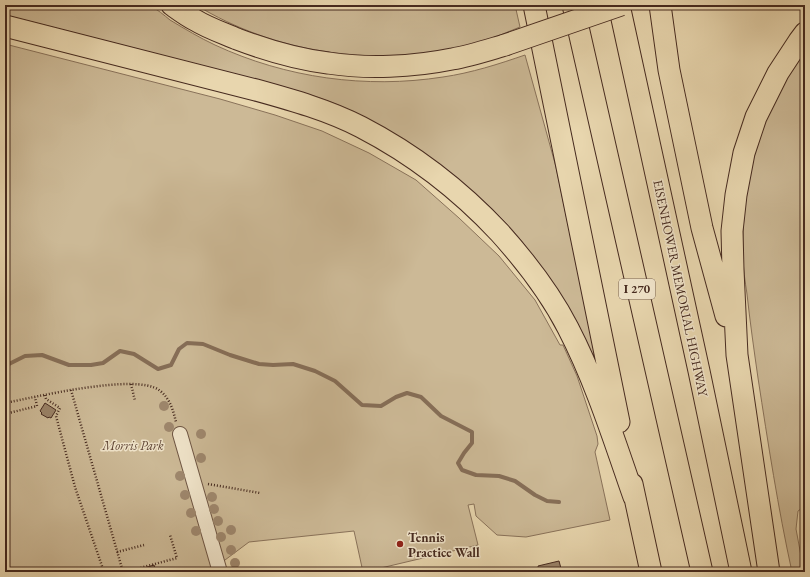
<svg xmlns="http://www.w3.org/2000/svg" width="810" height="577" font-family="'EB Garamond',serif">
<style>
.green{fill:#ccb996;stroke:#89725a}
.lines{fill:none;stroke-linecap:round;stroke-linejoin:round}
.stream{stroke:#866e57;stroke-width:4}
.building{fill:#9a8369;stroke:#462a1f}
.minor-casing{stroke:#6e5543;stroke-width:16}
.highway-casing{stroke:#462a1f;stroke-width:23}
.path{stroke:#462a1f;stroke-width:2.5;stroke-dasharray:1 2;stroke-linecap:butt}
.minor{stroke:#f0e4ca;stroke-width:14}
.highway{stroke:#e8d6ae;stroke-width:21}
.highway-bridge-casing{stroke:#462a1f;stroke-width:23;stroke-linecap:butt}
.highway-bridge{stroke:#e8d6ae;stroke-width:21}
.tree{fill:#9e876d}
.poi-dot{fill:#8f2418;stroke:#f0e4ca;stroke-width:1.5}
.labels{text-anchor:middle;stroke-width:3;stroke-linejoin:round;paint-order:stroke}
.shield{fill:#f0e4ca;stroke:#796252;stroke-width:1}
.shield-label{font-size:12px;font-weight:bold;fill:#462a1f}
.street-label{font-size:13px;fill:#462a1f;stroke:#f0e4ca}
.park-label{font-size:13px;font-style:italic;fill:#614737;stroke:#f0e4ca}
.poi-label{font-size:13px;font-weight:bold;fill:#462a1f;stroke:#f0e4ca;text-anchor:start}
</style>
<rect width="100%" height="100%" fill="#e8d6ae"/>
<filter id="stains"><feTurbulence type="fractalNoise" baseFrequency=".005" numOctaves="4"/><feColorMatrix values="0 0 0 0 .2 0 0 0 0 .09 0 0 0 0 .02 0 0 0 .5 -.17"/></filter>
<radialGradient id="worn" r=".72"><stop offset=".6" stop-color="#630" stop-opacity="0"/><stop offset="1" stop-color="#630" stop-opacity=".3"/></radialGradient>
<!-- green -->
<path class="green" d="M5,5C42,5 80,5 117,5C124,5 145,3 150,6C157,9 164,15 170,20C185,29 200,38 215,45C286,78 366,89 443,77C471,73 499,64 525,55L556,167L596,358L593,359C578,333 563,308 548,283C541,271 534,258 526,247C514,230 498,215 483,201C447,167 406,138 362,116C335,102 306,93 277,85L5,15Z
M196,5H515L520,27C500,35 480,44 460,48C370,66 275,53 196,5Z
M5,44L220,99L275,115L322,131L369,153L416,180L459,218L499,256L535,300L560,345H563L577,376L597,436L598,444L595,452L610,520L526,537L497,535L476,516L474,504L468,505L478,545L364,572H363L354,531L249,542L209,572H5Z
M805,50V506L798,511L796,529L804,572H792C778,508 768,443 758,378C754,350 750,322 747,294C745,281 743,268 743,255C742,215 747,176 759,138C769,107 787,77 805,50Z"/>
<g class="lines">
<!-- stream -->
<path class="stream" d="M5,366L25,356L42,355L69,365H91L103,363L120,351L134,354L158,369L171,365L179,349L187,343L203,344L230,355L259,364L273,365L293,364L315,371L335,381L362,405L381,406L396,397L407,393L421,397L441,416L472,432V443L464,453L458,463L462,470L476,475L499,476L515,481L535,495L547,501L559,502"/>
</g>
<!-- building -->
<path class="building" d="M45,403L56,410L51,418L49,417L48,418L41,414L42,413L40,411Z
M559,561L562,572H539L538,566Z
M154,565L156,572H131Z"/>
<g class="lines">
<!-- minor casing -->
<g class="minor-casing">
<path id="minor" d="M180,434L220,572"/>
</g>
<!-- highway casing -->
<g class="highway-casing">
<path id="highway" d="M172,5C179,10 187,16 195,20C208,28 223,33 237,39C266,50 296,59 328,63C367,69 413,67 452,59C470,56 488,50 505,45
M534,5L619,422
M573,5L702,572
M619,5L699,371L741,572
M660,5L669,70L702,228L726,316
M5,26L256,90C292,100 328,110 361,127C415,155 459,189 500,233C526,262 550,293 568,328C596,382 614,440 634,497
M632,484L651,572
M769,572L737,355L733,270L732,231L736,195L744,153L756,117L778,73L799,41L805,33"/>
</g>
<!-- path -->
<path class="path" d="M131,384L135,401
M71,390L123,572
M45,395L46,399L60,408L56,416L75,487L104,572
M5,403C36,397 135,373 159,390C170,398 173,410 176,422
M5,414L37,406L35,397
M208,484L260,493
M117,552L144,545
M129,571L177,558L170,535"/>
<!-- minor -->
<use href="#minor" class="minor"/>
<!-- highway -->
<use href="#highway" class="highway"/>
<!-- highway-bridge casing -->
<g class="highway-bridge-casing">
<path id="highway-bridge" d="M505,45L621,5"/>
</g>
<!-- highway-bridge -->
<use href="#highway-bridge" class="highway-bridge"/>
</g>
<!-- trees -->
<g class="tree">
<circle cx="164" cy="406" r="5"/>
<circle cx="169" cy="427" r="5"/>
<circle cx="201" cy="434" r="5"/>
<circle cx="201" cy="458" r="5"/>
<circle cx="180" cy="476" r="5"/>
<circle cx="185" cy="495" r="5"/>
<circle cx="212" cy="497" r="5"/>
<circle cx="214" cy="509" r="5"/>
<circle cx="191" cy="513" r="5"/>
<circle cx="218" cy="521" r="5"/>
<circle cx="231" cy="530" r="5"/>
<circle cx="196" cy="531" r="5"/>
<circle cx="221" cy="537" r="5"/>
<circle cx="231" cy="550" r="5"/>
<circle cx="235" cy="563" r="5"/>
</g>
<!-- markers -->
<circle class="poi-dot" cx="400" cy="544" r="4"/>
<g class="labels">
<!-- shield labels -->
<rect class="shield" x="619" y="279" width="36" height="20" rx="3"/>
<g class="shield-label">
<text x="637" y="293">I 270</text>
</g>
<!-- street labels -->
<g class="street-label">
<text transform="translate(681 288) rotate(78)" y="5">EISENHOWER MEMORIAL HIGHWAY</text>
</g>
<!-- park labels -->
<g class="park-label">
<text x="133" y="450">Morris Park</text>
</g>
<!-- poi labels -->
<g class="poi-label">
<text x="408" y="542">Tennis<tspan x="408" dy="15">Practice Wall</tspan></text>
</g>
</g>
<!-- margin -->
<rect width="810" height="577" fill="none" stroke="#e8d6ae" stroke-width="20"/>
<rect x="6" y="6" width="798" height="565" fill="none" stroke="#462a1f" stroke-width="2"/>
<rect x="10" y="10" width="790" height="557" fill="none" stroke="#462a1f"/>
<rect width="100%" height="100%" filter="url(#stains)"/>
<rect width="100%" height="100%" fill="url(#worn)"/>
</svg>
